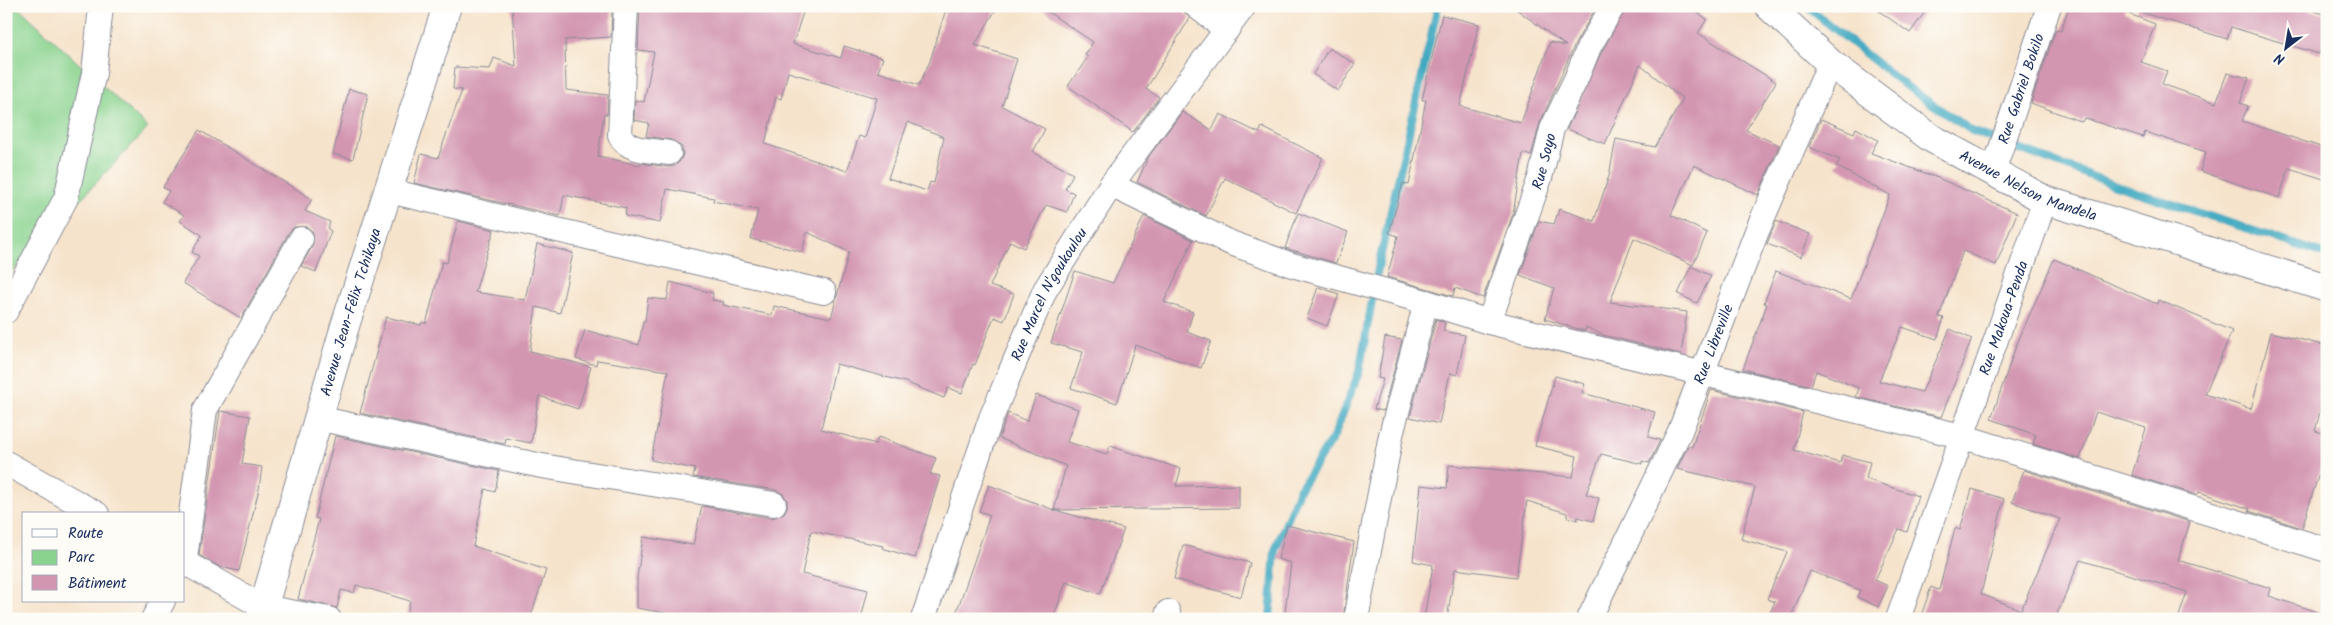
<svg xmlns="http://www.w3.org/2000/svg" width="2333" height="625" font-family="Kalam,sans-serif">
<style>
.green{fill:#8ad38f;stroke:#528176}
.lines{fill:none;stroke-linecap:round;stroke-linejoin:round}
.stream{stroke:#41a9c1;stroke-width:8}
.building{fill:#d396b1;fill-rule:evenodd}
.minor-casing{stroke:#888994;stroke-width:26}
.tertiary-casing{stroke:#888994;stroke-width:30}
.minor{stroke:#fff;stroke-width:24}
.tertiary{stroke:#fff;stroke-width:28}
.labels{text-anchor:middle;stroke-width:4;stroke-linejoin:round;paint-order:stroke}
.street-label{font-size:15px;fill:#1b2f5e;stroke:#fdfcf7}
</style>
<rect width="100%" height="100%" fill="#fdfcf7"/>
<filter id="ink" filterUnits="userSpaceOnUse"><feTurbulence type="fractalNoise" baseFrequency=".02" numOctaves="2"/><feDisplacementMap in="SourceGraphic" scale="10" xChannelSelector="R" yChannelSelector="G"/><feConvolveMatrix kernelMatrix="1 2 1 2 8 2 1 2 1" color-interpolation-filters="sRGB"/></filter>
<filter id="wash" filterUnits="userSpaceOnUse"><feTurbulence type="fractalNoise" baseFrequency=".0096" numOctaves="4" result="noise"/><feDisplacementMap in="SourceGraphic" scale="20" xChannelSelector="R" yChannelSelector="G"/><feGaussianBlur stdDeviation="1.12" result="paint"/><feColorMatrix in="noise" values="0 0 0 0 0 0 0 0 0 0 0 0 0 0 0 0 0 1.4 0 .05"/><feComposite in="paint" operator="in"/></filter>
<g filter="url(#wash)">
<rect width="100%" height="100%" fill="#f6e3cb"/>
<!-- green -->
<path class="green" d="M6,6H17L148,128L6,278Z"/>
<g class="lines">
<!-- stream -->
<path class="stream" d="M1806,6L1903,84L1972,131L2115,185L2327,255
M1270,619L1275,550L1299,490L1334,436L1359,372L1379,263L1438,6"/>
</g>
<g id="blocks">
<!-- building -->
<path class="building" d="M512,6H612L611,37L565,40L566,90L608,95L607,115L604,114L598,156L639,165L640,163L668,167L675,166L680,161L683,154L682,147L671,140L646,136L649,123L634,120L635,100L644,102L654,52L638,50L640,6H805L793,44L841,58L844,46L883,58L878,72L919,85L930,61L947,6H998L975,45L1017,59L1002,106L1045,129L1033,152L1073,174L1065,189L1074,193L1067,212L1046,205L1024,248L1010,241L990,286L1014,294L1004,321L994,317L975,365L973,364L962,393L948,388L944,398L905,382L836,364L821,429L876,444L878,437L936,458L930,474L940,476L915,558L882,548L883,546L811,531L802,574L868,590L861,619H698L637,608V578L643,537L693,545L702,506L772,518L784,513L787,507V500L783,494L776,490L693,477L695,469L651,460L668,371L597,360L596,365L576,359L585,330L639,345L643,321H645L648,298L667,300L670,282L713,293L712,300L724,302L723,305L772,315L774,306L831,318L849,252L807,232L802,252L751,239L758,210L713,201L714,198L667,189L660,223L625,216L626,208L564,195L560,216L414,183L421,154L438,158L462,90L453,89L455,67L490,69L494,58L516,66ZM788,72L877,98L865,138L859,136L847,171L765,144L776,97L781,99ZM908,122L944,137L934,183L930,182L927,191L888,178Z
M1039,6H1183L1184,12L1190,18L1146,89L1159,97L1133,132L1068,86L1088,57L1085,55L1093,42Z
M1512,6H1597L1576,42L1540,123L1531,156L1523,153L1513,214L1483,298L1455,288L1453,296L1387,277L1398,236L1389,233L1403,183L1409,185L1426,100H1422L1442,15L1479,24L1460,106L1521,123L1550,42L1566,46Z
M1627,6H1687L1707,19L1698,33L1776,82L1746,130L1779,145L1758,195L1694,165L1671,215L1707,233L1693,265L1634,238L1610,302L1687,312L1681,354L1603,335L1586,327L1585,331L1545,319L1554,288L1520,275L1539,221L1554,224L1559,209L1594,221L1609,176L1616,139L1655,147L1683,99L1640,65L1605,144L1567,129L1601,53Z
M1872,6H1929L1910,33Z
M2069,6H2125L2124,12L2155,24L2141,62L2167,71L2162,84L2216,103L2227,73L2249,78L2240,103L2248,106L2242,121L2327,149V180L2289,168L2279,198L2200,171L2206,152L2145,132L2143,137L2084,118L2082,122L2031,103L2056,29L2061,31Z
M2138,6H2298L2327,15V32L2319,54L2231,27L2227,39L2137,11Z
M1329,48L1355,64L1338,91L1313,74Z
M349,89L368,94L353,159L333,154Z
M1182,112L1212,130L1220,114L1259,133L1262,127L1323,158L1296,213L1225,178L1206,216L1137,182L1149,156Z
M1821,119L1854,133L1856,128L1878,140L1871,153L1938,178L2017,213L1996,265L1963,251L1939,317L1944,318L1937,339L1902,327L1879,381L1922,392L1950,329L1972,339L1941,417L1856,397L1859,388L1816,371L1811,386L1743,369L1767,304L1764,303L1776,271L1851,299L1890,195L1836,166L1840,160L1809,147Z
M199,130L312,199L305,211L330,222L328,229L331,231L316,272L301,266L313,245V232L307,227H294L289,232L241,318L183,283L199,256L192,252L202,235L180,221L184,215L162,202L169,191L163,187Z
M1298,213L1348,232L1336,263L1285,248Z
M1144,216L1193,240L1164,302L1193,312L1187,332L1211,341L1201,368L1135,345L1117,403L1071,388L1083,352L1051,343L1075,271L1113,283Z
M458,221L494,230L475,292L525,300L537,244L573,253L560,313L536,307L530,351L591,367L578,409L539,396L531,443L506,438L505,444L360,413L386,317L421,325L422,322L426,324L442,262L447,263Z
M1776,221L1810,234L1801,257L1767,244Z
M2054,259L2157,304L2158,300L2232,331L2205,394L2251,409L2271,332L2327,346V385L2315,431L2327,434V447L2302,528L2249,511L2250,509L2199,492L2197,495L2132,475L2146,428L2096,412L2080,459L2033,444L2036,435L1991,419L2016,346Z
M1691,266L1711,276L1697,303L1678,294Z
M1318,287L1339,294L1327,326L1307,318Z
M1436,319L1445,323L1443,331L1465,335L1457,375L1450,373L1439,424L1410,417Z
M1385,337L1402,340L1383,411L1374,409L1383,379L1378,378Z
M1555,376L1585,384L1582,393L1655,412L1648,437L1660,440L1649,463L1642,461V464L1601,454L1586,494L1599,498L1593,521L1578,517L1577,520L1567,517V513L1527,501L1516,577L1455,569L1447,619H1424L1433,565L1413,561L1421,485L1447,488L1449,465L1573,477L1577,456L1535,446Z
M1711,390L1803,412L1794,450L1840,463L1842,455L1870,462L1866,479L1918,496L1907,532L1899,529L1875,580L1888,586L1878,607L1857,597L1860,590L1810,571L1790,619H1767L1775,602L1767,599L1787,552L1741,539L1755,487L1677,469L1688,446L1692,447Z
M1036,395L1078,409L1067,442L1107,454L1110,446L1181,469L1176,486L1239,485V508L1054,510L1124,529L1100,594L1066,582L1053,619H954L990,515L979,511L989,485L1054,510L1066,466L999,438L1008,413L1027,421Z
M220,411L250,416L242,464L262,467L259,489L239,571L220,567L199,555Z
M335,436L499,471L495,492L485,489L473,546L546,570L530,619H406L410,601L356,585L354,593L341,590L337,608L298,599L319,519L315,518Z
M2024,470L2190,522L2178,560L2271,588L2269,596L2324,614V619H2178L2187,592L2080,560L2055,619H1920L1931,587L1939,590L1955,528L1960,530L1972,489L2004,499L1981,594L2021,610L2060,519L2012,502Z
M1287,525L1354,542L1343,619H1284L1291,563L1278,559Z
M1183,545L1250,563L1241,597L1174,579Z"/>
</g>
</g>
<g filter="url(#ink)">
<use href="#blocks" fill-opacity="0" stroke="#888994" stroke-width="1"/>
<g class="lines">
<!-- minor casing -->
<g class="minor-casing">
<g id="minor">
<path d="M626,6L620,135C627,152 653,150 669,153"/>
<path d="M1196,6L1227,30"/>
<path id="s1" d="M1993,172L2049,6"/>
<path d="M1111,185L1231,243L1292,265L1426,302L1489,322L1961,436L2327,550"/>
<path d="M389,191L824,292"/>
<path d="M6,311L66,198L94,73L101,6"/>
<path id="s2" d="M1489,322L1540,178L1552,129L1576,79L1589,47L1613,6"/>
<path d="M317,418L542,466L774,504"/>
<path d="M6,463L97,514"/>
<path d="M184,562L263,607L329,619"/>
<path d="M184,566L205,410L301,239"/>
<path d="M153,619L163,601"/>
<path id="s3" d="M923,619L991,418L1045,290L1111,185L1244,6"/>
<path d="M1167,619L1168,612"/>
<path d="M1356,619L1391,435L1426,302"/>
<path id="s4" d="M1589,619L1680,431L1757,231L1830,63"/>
<path id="s5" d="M1898,619L2045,200"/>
</g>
</g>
<!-- tertiary casing -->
<g class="tertiary-casing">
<g id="tertiary">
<path id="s6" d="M1769,6L1830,63L1931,138L2045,200L2327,288"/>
<path id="s7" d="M260,619L345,326L447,6"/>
</g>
</g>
<!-- minor -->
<use href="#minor" class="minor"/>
<!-- tertiary -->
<use href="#tertiary" class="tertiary"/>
</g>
</g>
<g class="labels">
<!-- street labels -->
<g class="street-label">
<text dy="5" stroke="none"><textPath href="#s1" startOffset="88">Rue Gabriel Bokilo</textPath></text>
<text dy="5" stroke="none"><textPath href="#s2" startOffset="170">Rue Soyo</textPath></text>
<text dy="5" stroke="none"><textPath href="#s6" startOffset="318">Avenue Nelson Mandela</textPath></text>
<text dy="5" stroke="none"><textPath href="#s3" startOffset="349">Rue Marcel N'goukoulou</textPath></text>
<text dy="5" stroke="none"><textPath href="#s7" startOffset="320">Avenue Jean-Félix Tchikaya</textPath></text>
<text dy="5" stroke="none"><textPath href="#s5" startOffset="319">Rue Makoua-Penda</textPath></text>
<text dy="5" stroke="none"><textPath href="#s4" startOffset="302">Rue Libreville</textPath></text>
</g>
</g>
<!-- margin -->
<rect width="2333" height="625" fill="none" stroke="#fdfcf7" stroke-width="25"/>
<!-- legend -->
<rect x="22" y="512" width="162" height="90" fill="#fdfcf7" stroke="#a3aaba"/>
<rect x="32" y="529" width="25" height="8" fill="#ffffff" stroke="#a3aaba"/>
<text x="68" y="538" font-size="15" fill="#1b2f5e">Route</text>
<rect x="32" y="550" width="25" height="15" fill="#8ad38f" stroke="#a3aaba"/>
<text x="68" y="562" font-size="15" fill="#1b2f5e">Parc</text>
<rect x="32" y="575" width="25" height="15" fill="#d396b1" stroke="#a3aaba"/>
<text x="68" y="588" font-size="15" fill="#1b2f5e">Bâtiment</text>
<!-- north arrow -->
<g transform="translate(2286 48) rotate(211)" stroke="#fdfcf7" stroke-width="4" paint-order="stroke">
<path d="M0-4L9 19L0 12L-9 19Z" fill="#1b2f5e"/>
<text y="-8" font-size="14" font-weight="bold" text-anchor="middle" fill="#1b2f5e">N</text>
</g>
</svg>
